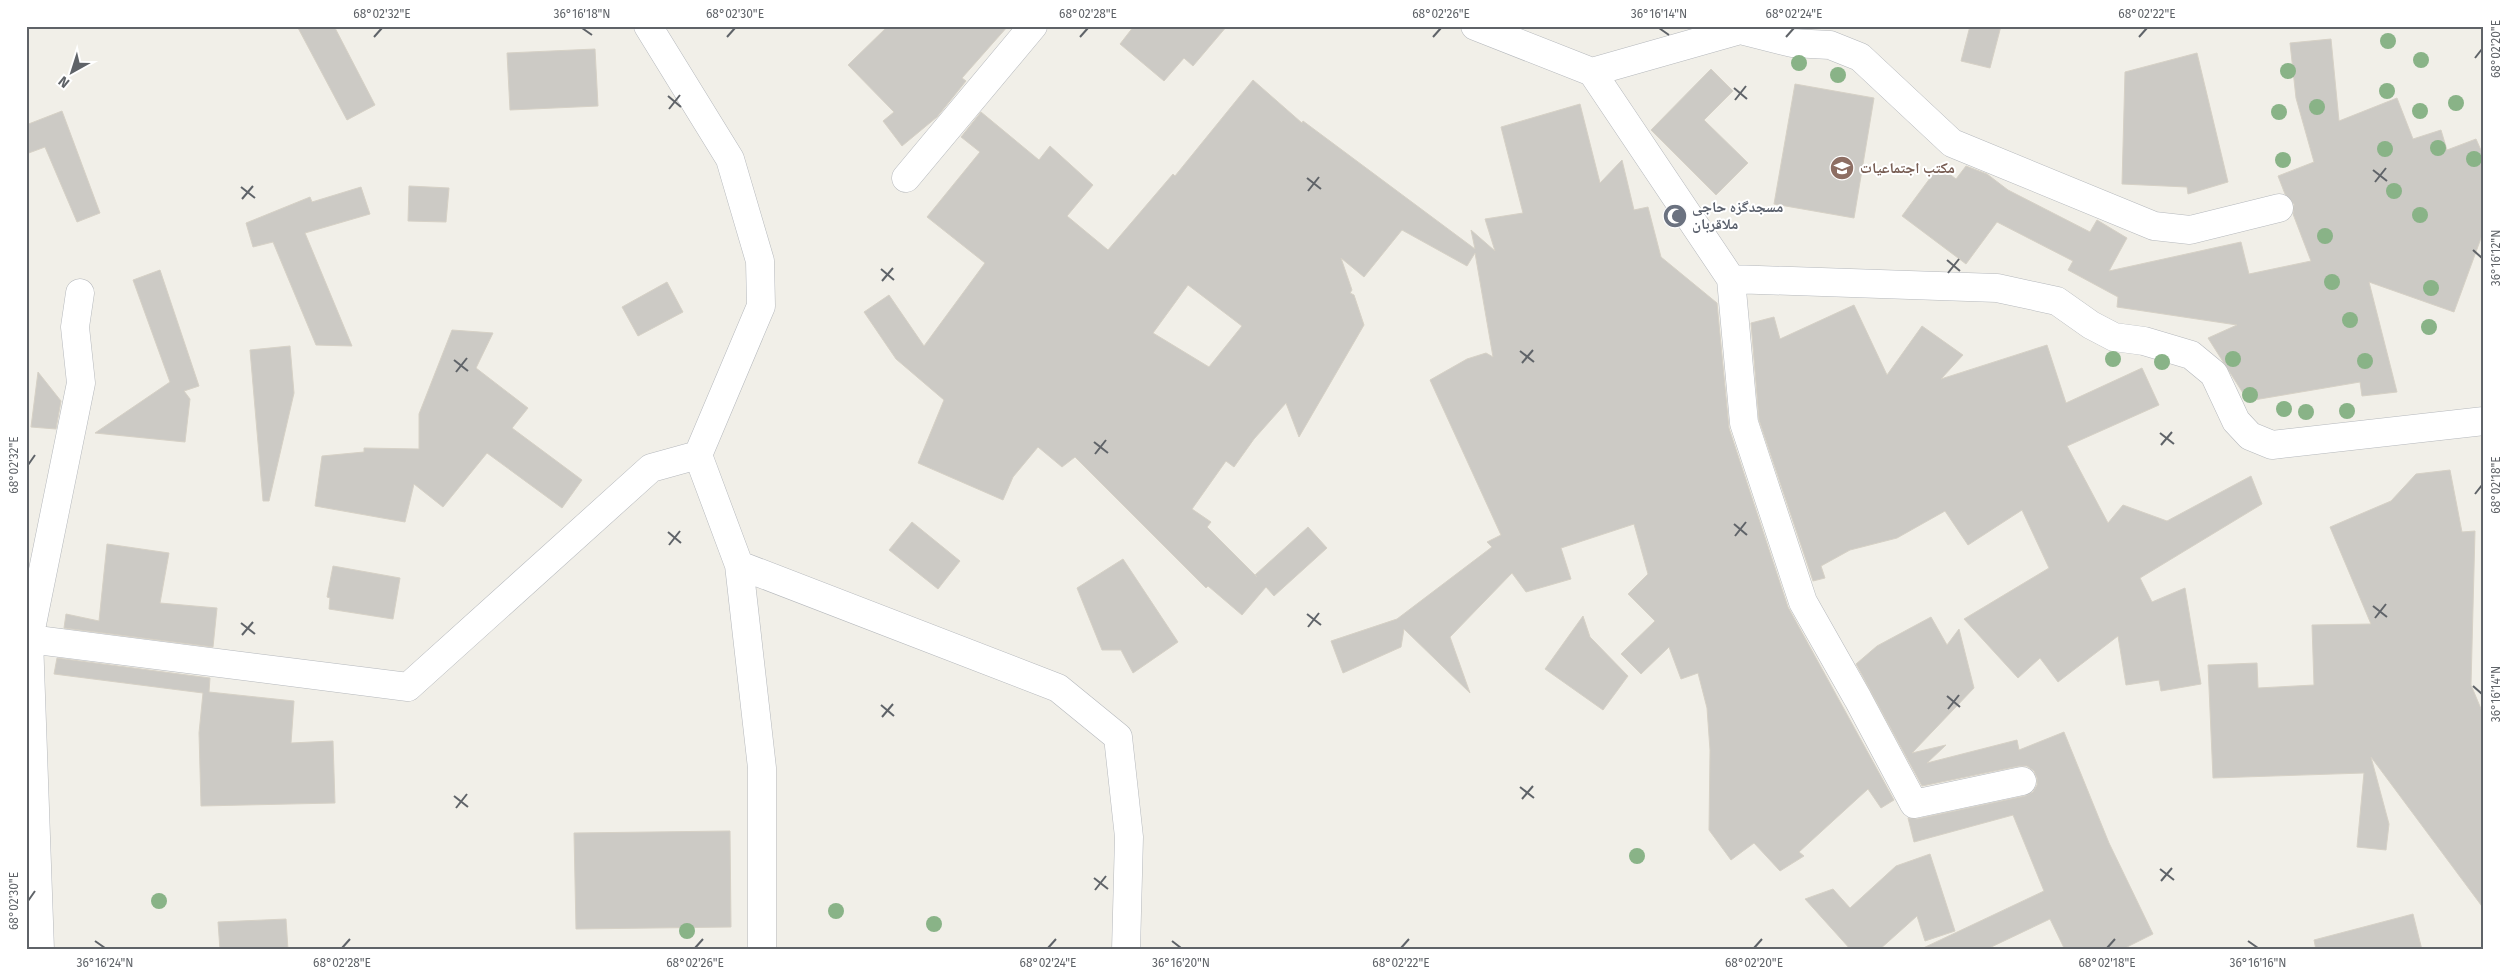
<svg xmlns="http://www.w3.org/2000/svg" width="2510" height="976" font-family="'Fira Sans','Noto Naskh Arabic',sans-serif">
<style>
.building{fill:#cccac5;stroke:#d6d1c6;fill-rule:evenodd}
.lines{fill:none;stroke-linecap:round;stroke-linejoin:round}
.minor-casing{stroke:#b5b8bc;stroke-width:29}
.minor{stroke:#fff;stroke-width:28}
.tree{fill:#89b387}
.ticks{fill:none;stroke:#5f6368;stroke-width:2}
.labels{text-anchor:middle;stroke-width:4;stroke-linejoin:round;paint-order:stroke}
.education-label{font-size:15px;font-weight:bold;fill:#785e54;stroke:#fff;text-anchor:start}
.worship-label{font-size:15px;font-weight:bold;fill:#5b616d;stroke:#fff;text-anchor:start}
.neatline{fill:none;stroke:#5f6368;stroke-width:2}
.ticks-label{font-size:12px;text-anchor:middle;fill:#5f6368}
</style>
<rect width="100%" height="100%" fill="#f1efe8"/>
<!-- building -->
<path class="building" d="M297,26H334L375,105L347,120Z
M888,26H1008L962,78L966,81L937,117L902,146L883,121L894,112L848,65Z
M1134,26H1227L1193,66L1184,58L1164,81L1120,44Z
M1970,26H2001L1990,68L1961,61Z
M2331,39L2339,121L2397,98L2413,139L2441,130L2447,150L2476,139L2484,157V230L2454,312L2369,282L2397,392L2362,396L2360,382L2248,401L2208,338L2237,325L2117,307L2118,297L2068,270L2073,261L1997,222L1966,264L1902,216L1939,166L1956,179L1966,166L1987,174L2008,190L2090,232L2097,220L2127,238L2109,271L2241,242L2249,274L2311,261L2293,214L2294,204L2285,194L2278,176L2314,162L2296,98L2290,43Z
M595,49L598,106L510,110L507,53Z
M2197,53L2228,182L2188,194L2187,187L2122,184L2125,72Z
M1711,69L1733,91L1704,120L1748,163L1716,195L1651,130Z
M1253,80L1302,123L1303,121L1475,249L1471,230L1495,251L1485,219L1523,213L1501,127L1580,104L1600,183L1622,160L1634,210L1648,207L1661,257L1717,303L1729,428L1788,607L1894,800L1881,808L1868,789L1799,852L1804,856L1780,871L1754,843L1731,860L1709,830L1710,750L1707,708L1698,673L1681,679L1669,647L1641,674L1621,654L1655,621L1628,594L1648,574L1634,524L1561,548L1571,579L1526,592L1512,573L1450,637L1470,693L1404,629L1401,647L1343,673L1331,641L1397,619L1492,547L1487,542L1501,535L1430,380L1467,359L1486,353L1493,357L1475,253L1467,266L1402,230L1364,277L1341,258L1352,290L1350,293L1354,295L1364,325L1299,437L1286,403L1254,439L1234,467L1226,461L1192,509L1211,522L1207,527L1257,577L1255,575L1308,527L1327,548L1274,596L1266,587L1242,615L1208,586L1206,588L1075,457L1062,467L1038,447L1013,477L1003,500L918,463L944,400L896,359L864,312L889,295L924,346L985,263L927,217L980,152L961,137L981,112L1039,160L1050,146L1093,185L1067,216L1108,250L1173,174L1175,176ZM1188,285L1242,326L1209,367L1153,333Z
M1795,84L1874,98L1854,218L1774,204Z
M62,111L100,213L77,222L45,147L26,154V125Z
M409,186L449,188L446,222L408,221Z
M361,187L370,214L305,233L352,346L316,345L273,242L253,247L246,223L310,197L312,202Z
M160,270L199,386L184,391L190,399L185,442L95,433L170,382L133,280Z
M667,282L683,312L638,336L622,307Z
M1854,305L1887,375L1922,326L1963,355L1941,379L2047,345L2066,403L2142,368L2159,405L2067,446L2108,523L2123,505L2167,521L2251,476L2262,504L2140,578L2152,602L2185,588L2201,684L2161,691L2159,680L2126,685L2118,636L2058,682L2040,658L2018,678L1964,619L2049,568L2022,510L1968,545L1945,511L1897,538L1850,550L1821,566L1825,578L1813,581L1759,420L1751,323L1774,317L1780,339Z
M452,330L493,333L476,368L528,408L512,428L582,480L562,508L487,453L443,507L414,484L405,522L315,506L322,456L364,452V448L419,449V414Z
M290,346L294,393L269,501H263L250,350Z
M38,372L61,401L56,429L31,427Z
M2450,470L2462,532L2475,531L2471,685L2484,716V909L2371,757L2389,824L2386,850L2357,847L2364,773L2213,778L2208,665L2257,663L2258,688L2314,685L2312,625L2371,624L2330,527L2391,501L2416,474Z
M912,522L960,561L938,589L889,550Z
M107,544L169,553L160,603L217,608L213,647L64,628L66,614L99,621Z
M1123,559L1178,642L1133,673L1121,650H1102L1077,588Z
M333,566L400,578L393,619L329,609L330,598L327,597Z
M1583,616L1590,637L1628,676L1603,710L1545,669Z
M1931,617L1947,645L1959,629L1974,688L1912,753L1946,745L1927,763L2017,740L2019,750L2064,732L2109,843L2153,934L2121,950H2065L2050,919L1985,950H1919L2044,891L2013,815L1914,842L1908,818L1917,819L2025,796L2033,792L2037,785V778L2034,771L2027,766H2019L1922,786L1856,664L1877,646Z
M57,658L210,678L209,692L294,701L291,743L333,741L335,803L201,806L199,733L203,693L54,674Z
M730,831L731,927L576,929L574,833Z
M1930,854L1955,931L1925,941L1917,916L1879,950H1851L1805,899L1833,889L1850,908L1896,866Z
M2413,914L2422,950H2316L2314,940Z
M286,919L288,950H220L218,922Z"/>
<g class="lines">
<!-- minor casing -->
<g class="minor-casing">
<path id="minor" d="M648,26L730,159L760,261L761,306L698,455
M1475,26L1592,72L1731,279L1744,423L1803,602L1858,699L1914,804L2022,781
M1740,30L1792,43L1830,45L1860,57L1952,143L2154,226L2190,230L2279,208
M1592,72L1740,30L1738,26
M906,178L1033,26
M1731,279L1997,288L2057,301L2091,325L2114,337L2144,341L2191,355L2214,374L2236,421L2250,436L2272,445L2484,421
M739,565L1058,688L1118,737L1129,837L1126,950
M26,636L29,639L408,687L651,468L698,455L739,565L762,768V950
M40,950L29,639L81,383L75,327L80,293"/>
</g>
<!-- minor -->
<use href="#minor" class="minor"/>
</g>
<!-- trees -->
<g class="tree">
<circle cx="2388" cy="41" r="8"/>
<circle cx="2421" cy="60" r="8"/>
<circle cx="1799" cy="63" r="8"/>
<circle cx="2288" cy="71" r="8"/>
<circle cx="1838" cy="75" r="8"/>
<circle cx="2387" cy="91" r="8"/>
<circle cx="2456" cy="103" r="8"/>
<circle cx="2317" cy="107" r="8"/>
<circle cx="2420" cy="111" r="8"/>
<circle cx="2279" cy="112" r="8"/>
<circle cx="2438" cy="148" r="8"/>
<circle cx="2385" cy="149" r="8"/>
<circle cx="2474" cy="159" r="8"/>
<circle cx="2283" cy="160" r="8"/>
<circle cx="2394" cy="191" r="8"/>
<circle cx="2420" cy="215" r="8"/>
<circle cx="2325" cy="236" r="8"/>
<circle cx="2332" cy="282" r="8"/>
<circle cx="2431" cy="288" r="8"/>
<circle cx="2350" cy="320" r="8"/>
<circle cx="2429" cy="327" r="8"/>
<circle cx="2113" cy="359" r="8"/>
<circle cx="2233" cy="359" r="8"/>
<circle cx="2365" cy="361" r="8"/>
<circle cx="2162" cy="362" r="8"/>
<circle cx="2250" cy="395" r="8"/>
<circle cx="2284" cy="409" r="8"/>
<circle cx="2347" cy="411" r="8"/>
<circle cx="2306" cy="412" r="8"/>
<circle cx="1637" cy="856" r="8"/>
<circle cx="159" cy="901" r="8"/>
<circle cx="836" cy="911" r="8"/>
<circle cx="934" cy="924" r="8"/>
<circle cx="687" cy="931" r="8"/>
</g>
<!-- ticks -->
<path class="ticks" d="M582,28L592,35M1659,28L1669,35M374,37L382,28M727,37L735,28M1080,37L1088,28M1433,37L1441,28M1786,37L1794,28M2139,37L2147,28M2475,58L2482,49M1734,88L1747,99M668,96L681,107M1735,100L1746,86M669,109L680,95M2373,170L2387,181M1307,178L1321,189M2375,182L2386,168M241,187L255,198M1308,191L1319,177M242,199L253,186M2473,250L2482,258M1947,260L1960,271M881,269L894,280M1948,273L1959,259M882,281L893,268M1520,351L1534,362M454,360L468,371M1522,363L1533,350M456,372L467,358M2160,433L2174,444M1094,442L1108,453M2161,445L2172,432M1095,454L1106,440M28,465L35,455M2475,494L2482,485M1734,524L1747,535M668,532L681,543M1735,536L1746,522M669,545L680,531M2373,606L2387,617M1307,614L1321,625M2375,618L2386,604M241,623L255,634M1308,627L1319,613M242,635L253,622M2473,686L2482,694M1947,696L1960,707M881,705L894,716M1948,709L1959,695M882,717L893,704M1520,787L1534,798M454,796L468,807M1522,799L1533,786M456,808L467,794M2160,869L2174,880M1094,878L1108,889M2161,881L2172,868M1095,890L1106,876M28,901L35,891M95,941L105,948M1172,941L1181,948M2248,941L2258,948M342,948L350,939M695,948L703,939M1048,948L1056,939M1401,948L1409,939M1754,948L1762,939M2107,948L2115,939"/>
<!-- icons -->
<defs>
<g id="school-disc" transform="scale(1.25)"><circle r="9.5" fill="#8d6e63" stroke="#fff"/><path d="M0-5L7-2L0 1L-7-2ZM-4 1L0 2.5L4 1V4Q0 6-4 4Z" fill="#fff"/></g>
<g id="mosque-disc" transform="scale(1.25)"><circle r="9.5" fill="#6b7280" stroke="#fff"/><path d="M3.5-4.9A6 6 0 1 0 3.5 4.9A5 5 0 1 1 3.5-4.9Z" fill="#fff"/></g>
</defs>
<g fill-rule="evenodd">
<use href="#school-disc" x="1842" y="168"/>
<use href="#mosque-disc" x="1675" y="216"/>
</g>
<g class="labels">
<!-- education labels -->
<g class="education-label">
<text x="1860" y="173">مکتب اجتماعیات</text>
</g>
<!-- worship labels -->
<g class="worship-label">
<text x="1692" y="212">مسجدگزه حاجی<tspan x="1692" dy="17">ملاقربان</tspan></text>
</g>
</g>
<!-- border -->
<rect width="2510" height="976" fill="none" stroke="#ffffff" stroke-width="55"/>
<!-- north arrow -->
<g transform="translate(72 72) rotate(219)" stroke="#ffffff" stroke-width="4" paint-order="stroke">
<path d="M0-4L9 19L0 12L-9 19Z" fill="#5f6368"/>
<text y="-8" font-size="14" font-weight="bold" text-anchor="middle" fill="#5f6368">N</text>
</g>
<rect x="28" y="28" width="2454" height="920" class="neatline"/>
<g class="ticks-label">
<text x="382" y="18">68°02'32"E</text>
<text x="582" y="18">36°16'18"N</text>
<text x="735" y="18">68°02'30"E</text>
<text x="1088" y="18">68°02'28"E</text>
<text x="1441" y="18">68°02'26"E</text>
<text x="1659" y="18">36°16'14"N</text>
<text x="1794" y="18">68°02'24"E</text>
<text x="2147" y="18">68°02'22"E</text>
<text transform="translate(2496 49) rotate(-90)" y="4">68°02'20"E</text>
<text transform="translate(2496 258) rotate(-90)" y="4">36°16'12"N</text>
<text transform="translate(14 465) rotate(-90)" y="4">68°02'32"E</text>
<text transform="translate(2496 485) rotate(-90)" y="4">68°02'18"E</text>
<text transform="translate(2496 694) rotate(-90)" y="4">36°16'14"N</text>
<text transform="translate(14 901) rotate(-90)" y="4">68°02'30"E</text>
<text x="105" y="967">36°16'24"N</text>
<text x="342" y="967">68°02'28"E</text>
<text x="695" y="967">68°02'26"E</text>
<text x="1048" y="967">68°02'24"E</text>
<text x="1181" y="967">36°16'20"N</text>
<text x="1401" y="967">68°02'22"E</text>
<text x="1754" y="967">68°02'20"E</text>
<text x="2107" y="967">68°02'18"E</text>
<text x="2258" y="967">36°16'16"N</text>
</g>
</svg>
